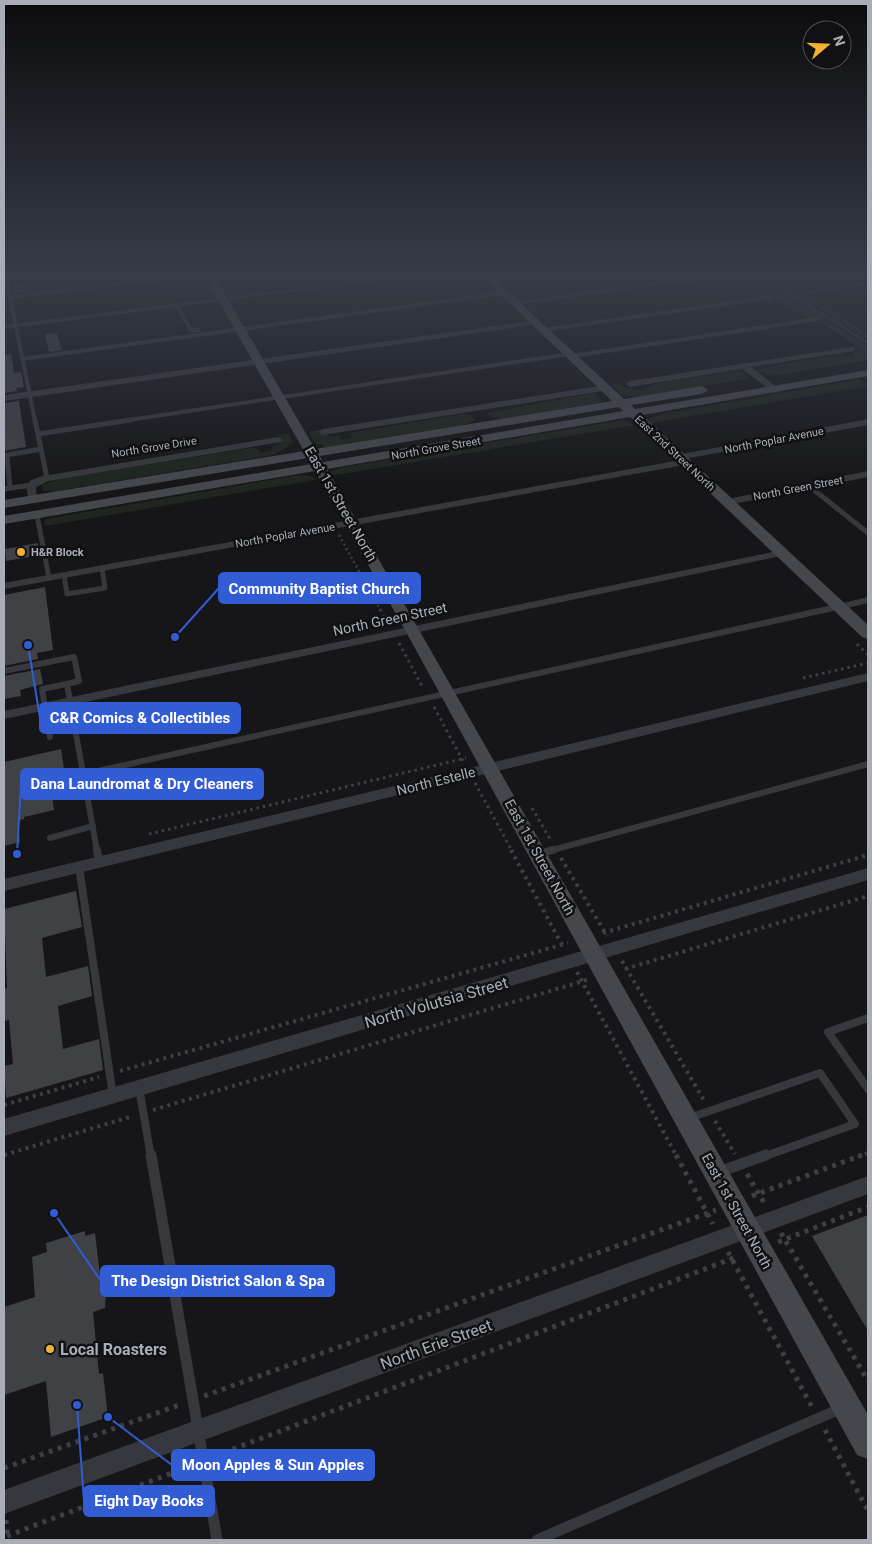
<svg xmlns="http://www.w3.org/2000/svg" width="872" height="1544" font-family="Roboto,sans-serif">
<style>
.green{fill:#1e261f}
.lines{fill:none;stroke-linecap:round;stroke-linejoin:round}
.stream{stroke:#2c353c;stroke-width:3}
.building{fill:#404145}
.path-far4{stroke:#3d3f44;stroke-width:2;stroke-dasharray:1 2.5;stroke-linecap:butt}
.path-far3{stroke:#3d3f44;stroke-width:2.5;stroke-dasharray:2 3;stroke-linecap:butt}
.path-far2{stroke:#3d3f44;stroke-width:3;stroke-dasharray:2.5 4;stroke-linecap:butt}
.path-far1{stroke:#3d3f44;stroke-width:4;stroke-dasharray:3 4.5;stroke-linecap:butt}
.path{stroke:#3d3f44;stroke-width:5;stroke-dasharray:4 5.5;stroke-linecap:butt}
.lane-far4{stroke:#37383d;stroke-width:4}
.lane-far3{stroke:#37383d;stroke-width:5}
.lane-far2{stroke:#37383d;stroke-width:6}
.lane-far1{stroke:#37383d;stroke-width:8}
.lane{stroke:#37383d;stroke-width:11}
.street{fill:#37383d;fill-rule:evenodd}
.secondary{fill:#45474d;fill-rule:evenodd}
.poi-dot{fill:#f2b134;stroke:#111113;stroke-width:2}
.labels{text-anchor:middle;stroke-width:5;stroke-linejoin:round;paint-order:stroke}
.far-street-label{font-size:11px;fill:#a8adb8;stroke:#111113}
.far-poi-label{font-size:11px;font-weight:bold;fill:#a8adb8;stroke:#111113;text-anchor:start}
.street-label{font-size:14px;fill:#a8adb8;stroke:#111113}
.near-street-label{font-size:16px;fill:#a8adb8;stroke:#111113}
.near-poi-label{font-size:16px;font-weight:bold;fill:#a8adb8;stroke:#111113;text-anchor:start}
.leader{fill:none;stroke:#325cd3;stroke-width:2}
.callout-dot{fill:#325cd3;stroke:#111113;stroke-width:2}
.callout{fill:#325cd3;stroke:#325cd3;stroke-width:2}
.callout-label{font-size:15px;text-anchor:middle;font-weight:bold;fill:#fff}
</style>
<rect width="100%" height="100%" fill="#161618"/>
<!-- green -->
<path class="green" d="M743,272H754L868,346V360L777,375L758,372L757,369L761,368L836,355L854,357L853,353L859,351L852,346L855,345L816,319L810,320L738,273Z
M761,272H769L868,335V340Z
M736,371L745,374L746,379L636,397L622,395L611,385L620,383L626,388L642,390L659,383Z
M860,379L868,386L650,423L649,419L662,414Z
M595,393L603,402L502,419L491,417L486,413Z
M465,414L470,415L475,420L467,424L324,448L322,444L316,445L308,432L325,429L329,436H339L342,440L352,438L350,434L354,432Z
M623,420L635,425L330,476L329,472L339,468Z
M289,433L293,442C285,450 277,453 267,456L57,491H44L42,489V485L60,479L251,448L257,449L261,453L271,451L273,446L281,443L277,435Z
M299,475L312,476L315,480L45,526L44,520L50,518Z"/>
<g class="lines">
<!-- stream -->
<path class="stream" d="M756,272L868,343"/>
</g>
<!-- building -->
<path class="building" d="M29,284L30,291L14,293L13,286Z
M57,333L62,350L49,352L45,334Z
M11,354L14,373L21,372L24,387L16,388L17,391L4,393V355Z
M19,401L26,447L4,451V403Z
M38,543L40,555L6,561L5,549Z
M45,587L53,650L37,653L38,659L4,666V595Z
M40,669L43,684L20,690L21,696L4,699V676Z
M61,749L64,769L49,772L54,810L24,817V819L18,821L20,842L4,846V762Z
M76,891L82,927L42,938L46,977L88,966L92,996L58,1006L63,1049L99,1039L103,1070L6,1098L4,1066L13,1064L9,1020L4,1021V989L7,988L4,909Z
M868,1215V1331L812,1236Z
M85,1231V1236L95,1233L100,1275L109,1272L112,1291L106,1293L105,1308L93,1312L99,1374L103,1373L108,1417L51,1437L46,1381L4,1395V1307L35,1297L32,1257L47,1252L46,1243Z"/>
<g class="lines">
<!-- path-far4 -->
<path class="path-far4" d="M767,272L800,293
M14,273L26,272
M567,274L581,272
M453,275L472,273
M751,277L766,288
M779,297L801,311
M812,300L868,336
M825,323L851,340
M862,347L868,354"/>
<!-- path-far3 -->
<path class="path-far3" d="M339,535L381,611"/>
<!-- path-far2 -->
<path class="path-far2" d="M380,609L388,624
M399,643L423,688
M857,644L868,655
M803,678L868,663
M434,707L463,761
M475,783L512,851
M532,808L550,839
M149,834L466,758"/>
<!-- path-far1 -->
<path class="path-far1" d="M511,850L562,945
M561,858L607,936
M603,933L868,855
M622,961L705,1102
M625,969L868,896
M577,972L677,1157
M120,1071L568,943
M4,1105L99,1077
M153,1110L590,979
M715,1121L735,1154
M4,1155L133,1116
M858,1157L868,1153"/>
<!-- path -->
<path class="path" d="M676,1155L713,1224
M747,1174L766,1206
M752,1196L862,1155
M781,1233L868,1381
M778,1242L868,1207
M728,1252L812,1407
M204,1396L716,1210
M825,1430L868,1511
M215,1456L739,1256
M4,1468L182,1404
M6,1520L8,1540
M7,1536L193,1465"/>
<!-- lane-far4 -->
<path class="lane-far4" d="M5,272L35,421
M10,297L215,272
M516,303L743,272
M176,305L191,330H199
M572,356L818,319
M22,359L505,293
M122,421L569,354"/>
<!-- lane-far3 -->
<path class="lane-far3" d="M35,420L47,478
M38,434L130,420
M809,486L868,533
M10,488L7,455L41,449
M4,489L32,485
M37,515L49,578
M64,575L67,594L105,588L102,568
M822,611L839,607"/>
<!-- lane-far2 -->
<path class="lane-far2" d="M4,671L74,657L79,681L67,684L97,851
M50,737L42,689L67,684
M84,774L828,609
M50,838L93,826
M549,851L868,764"/>
<!-- lane-far1 -->
<path class="lane-far1" d="M97,850L99,863
M538,854L553,850
M79,867L113,1096
M868,1018L828,1032L868,1089
M139,1088L151,1157
M689,1118L820,1073L855,1124L763,1157"/>
<!-- lane -->
<path class="lane" d="M151,1155L217,1540
M719,1172L766,1155
M537,1540L842,1408"/>
<!-- street -->
<path class="street" d="M428,272H447L4,329V325Z
M542,272H560L492,283L488,281Z
M868,281V285L810,293L806,291Z
M770,295H773V299L544,332L540,330L544,328Z
M536,320H539V324L4,401V395Z
M851,347H854V351L751,367L778,388V392L775,393L742,369L630,387L626,384L630,381Z
M606,385L610,388L609,390L323,435L318,432L323,429Z
M868,419V425L684,459L689,462L684,465L4,589V583L680,460L675,457L677,455Z
M278,437L283,440L281,442L49,481L36,487L37,502H29L26,486L31,480L43,476Z
M868,471V477L728,505L723,502L728,499Z
M782,550L786,551V555L4,719V711Z
M868,597V603L839,610L833,607L835,605Z
M868,673V681L4,891V879Z
M868,868V880L4,1136V1119Z
M868,1176V1194L4,1514V1490Z"/>
<!-- secondary -->
<path class="secondary" d="M202,272H212L315,449L612,401L477,272H487L624,399L702,386L708,390L702,394L631,405L635,409L868,370V376L642,415L868,625V639L862,637L630,417L327,469L868,1415V1459L857,1455L405,630L315,471L4,524V516L311,464L308,458L4,508V500L304,451ZM619,407L623,411L323,462L320,456Z"/>
</g>
<!-- sky -->
<linearGradient id="sky" x2="0" y2="1"><stop stop-color="#0c0c0d"/><stop offset="0.56" stop-color="#363c48"/><stop offset="1" stop-color="#363c48" stop-opacity="0"/></linearGradient>
<rect width="872" height="488" fill="url(#sky)"/>
<!-- markers -->
<g class="poi-dot">
<circle cx="21" cy="552" r="5"/>
<circle cx="50" cy="1349" r="5"/>
</g>
<g class="labels">
<!-- far-street labels -->
<g class="far-street-label">
<text transform="translate(774 440) rotate(-11)" y="4">North Poplar Avenue</text>
<text transform="translate(154 447) rotate(-9)" y="4">North Grove Drive</text>
<text transform="translate(436 448) rotate(-10)" y="4">North Grove Street</text>
<text transform="translate(675 453) rotate(43)" y="4">East 2nd Street North</text>
<text transform="translate(798 488) rotate(-11)" y="4">North Green Street</text>
<text transform="translate(285 535) rotate(-10)" y="4">North Poplar Avenue</text>
</g>
<!-- far-poi labels -->
<g class="far-poi-label">
<text x="31" y="556">H&amp;R Block</text>
</g>
<!-- street labels -->
<g class="street-label">
<text transform="translate(341 504) rotate(60)" y="5">East 1st Street North</text>
<text transform="translate(390 619) rotate(-12)" y="5">North Green Street</text>
<text transform="translate(436 781) rotate(-14)" y="5">North Estelle</text>
<text transform="translate(540 857) rotate(61)" y="5">East 1st Street North</text>
<text transform="translate(737 1211) rotate(61)" y="5">East 1st Street North</text>
</g>
<!-- near-street labels -->
<g class="near-street-label">
<text transform="translate(436 1002) rotate(-16)" y="6">North Volutsia Street</text>
<text transform="translate(436 1344) rotate(-20)" y="6">North Erie Street</text>
</g>
<!-- near-poi labels -->
<g class="near-poi-label">
<text x="60" y="1355">Local Roasters</text>
</g>
</g>
<!-- callouts -->
<path class="leader" d="M175 637L219 588M28 645L40 718M17 854L21 784M54 1213L101 1281M108 1417L172 1465M77 1405L84 1501"/>
<g class="callout-dot">
<circle cx="175" cy="637" r="5"/>
<circle cx="28" cy="645" r="5"/>
<circle cx="17" cy="854" r="5"/>
<circle cx="54" cy="1213" r="5"/>
<circle cx="108" cy="1417" r="5"/>
<circle cx="77" cy="1405" r="5"/>
</g>
<g class="callout">
<rect x="219" y="573" width="201" height="30" rx="5"/>
<rect x="40" y="703" width="200" height="30" rx="5"/>
<rect x="21" y="769" width="242" height="30" rx="5"/>
<rect x="101" y="1266" width="233" height="30" rx="5"/>
<rect x="172" y="1450" width="202" height="30" rx="5"/>
<rect x="84" y="1486" width="130" height="30" rx="5"/>
</g>
<g class="callout-label">
<text x="319" y="594">Community Baptist Church</text>
<text x="140" y="723">C&amp;R Comics &amp; Collectibles</text>
<text x="142" y="789">Dana Laundromat &amp; Dry Cleaners</text>
<text x="218" y="1286">The Design District Salon &amp; Spa</text>
<text x="273" y="1470">Moon Apples &amp; Sun Apples</text>
<text x="149" y="1506">Eight Day Books</text>
</g>
<!-- border -->
<rect width="872" height="1544" fill="none" stroke="#a8adb8" stroke-width="10"/>
<!-- north arrow -->
<g transform="translate(827 45) rotate(71)"><circle r="24" fill="#111113" stroke="#4d4f55"/>
<path d="M0-4L9 19L0 12L-9 19Z" fill="#f2b134"/>
<text y="-8" font-size="14" font-weight="bold" text-anchor="middle" fill="#a8adb8">N</text>
</g>
</svg>
